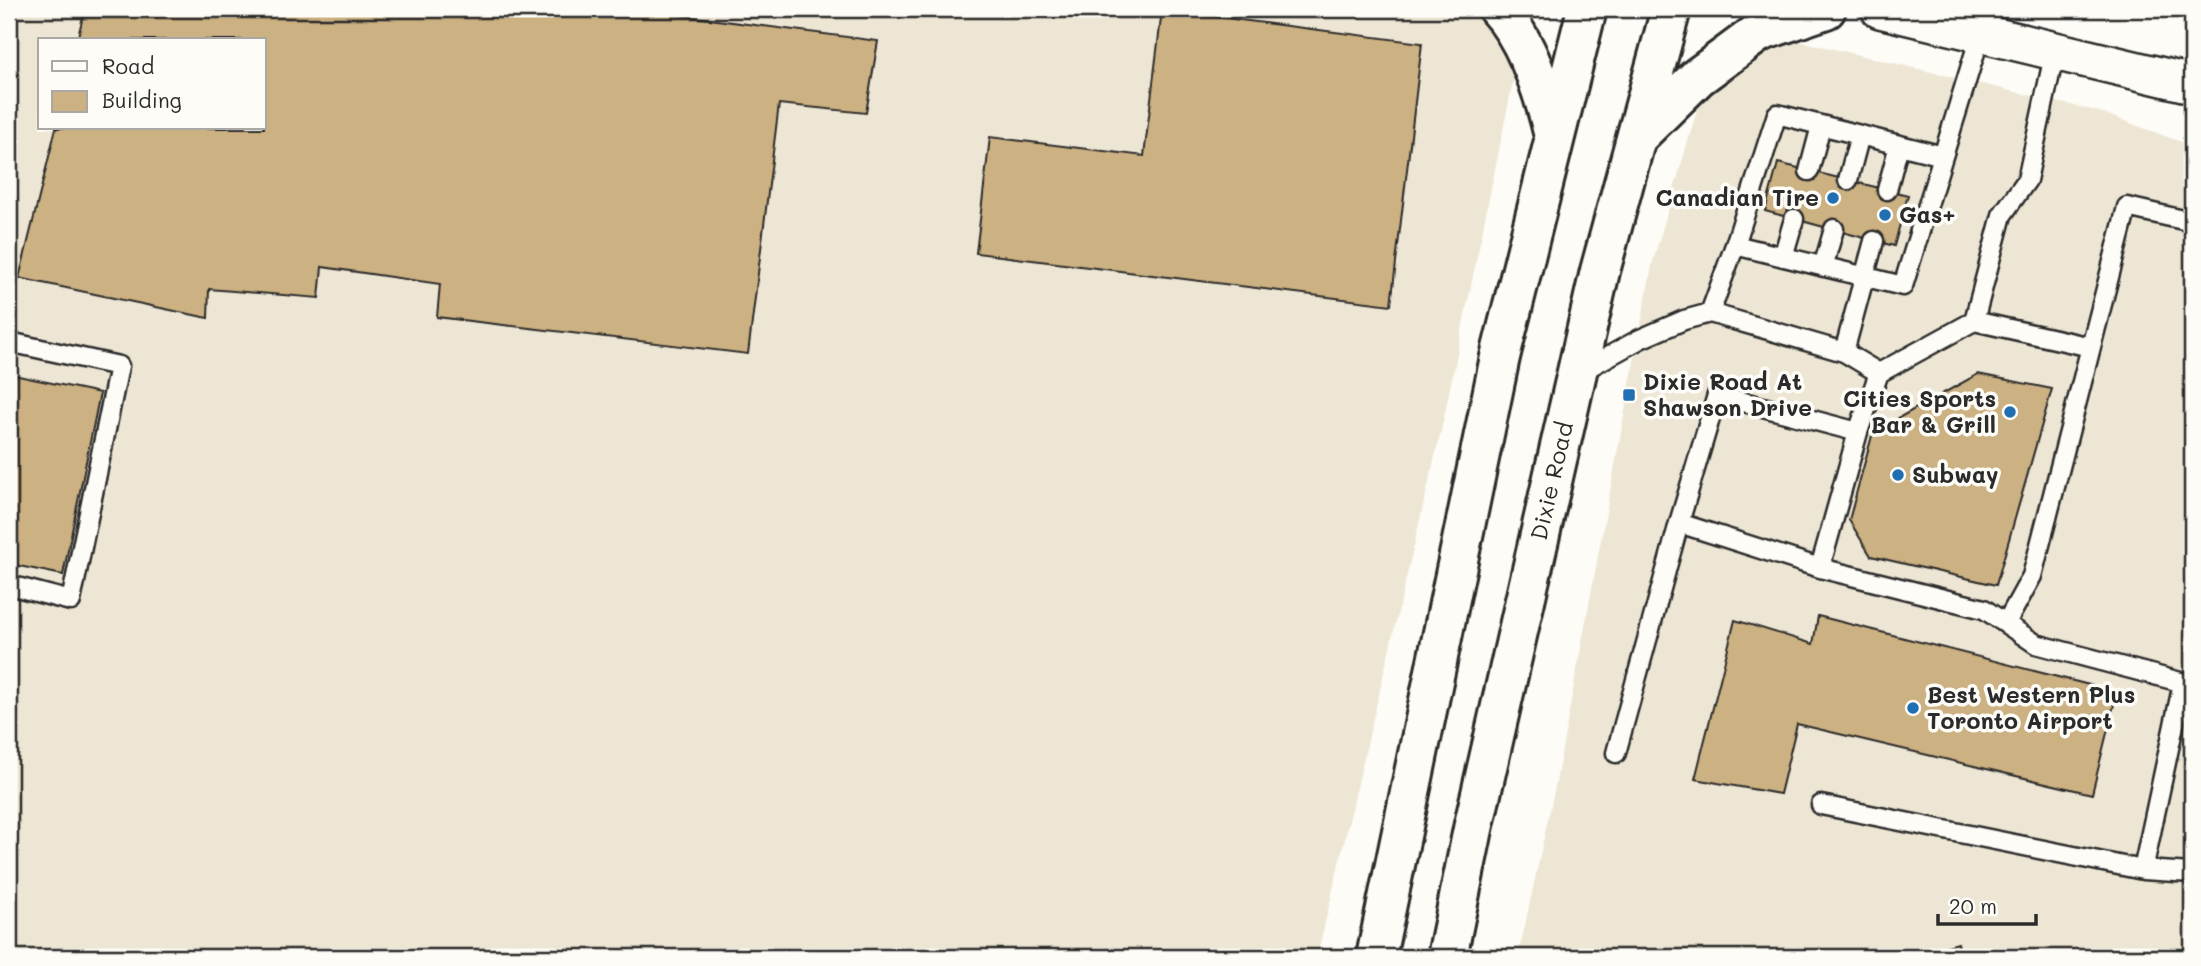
<svg xmlns="http://www.w3.org/2000/svg" width="2201" height="966" font-family="Mali,sans-serif">
<style>
.built{fill:#eee6d4;fill-rule:evenodd}
.building{fill:#ccb182;stroke:#2b2b2b;stroke-width:2}
.lines{fill:none;stroke-linecap:round;stroke-linejoin:round}
.lane-casing{stroke:#2b2b2b;stroke-width:23}
.street-casing{stroke:#2b2b2b;stroke-width:42}
.secondary-casing{stroke:#2b2b2b;stroke-width:44}
.lane{stroke:#fdfcf7;stroke-width:18}
.street{stroke:#fdfcf7;stroke-width:37}
.secondary{stroke:#fdfcf7;stroke-width:38}
.poi-dot{fill:#1f6fb2;stroke:#fdfcf7;stroke-width:2.5}
.labels{text-anchor:middle;stroke-width:7;stroke-linejoin:round;paint-order:stroke}
.poi-label{font-size:23px;font-weight:bold;fill:#2b2b2b;stroke:#fdfcf7;text-anchor:start}
.street-label{font-size:23px;fill:#2b2b2b;stroke:#fdfcf7}
</style>
<rect width="100%" height="100%" fill="#fdfcf7"/>
<filter id="ink" filterUnits="userSpaceOnUse"><feTurbulence type="fractalNoise" baseFrequency=".0143" numOctaves="2"/><feDisplacementMap in="SourceGraphic" scale="14" xChannelSelector="R" yChannelSelector="G"/><feConvolveMatrix kernelMatrix="1 2 1 2 8 2 1 2 1" color-interpolation-filters="sRGB"/></filter>
<g filter="url(#ink)">
<!-- built -->
<path class="built" d="M9,9H1528L1443,422L1317,957H9ZM40,40H264V128H40Z
M1800,41L2100,112L2192,146V957H1518L1556,782L1652,265L1697,110L1716,80L1749,56Z"/>
<!-- building -->
<path class="building" d="M85,9H633L878,41L866,113L779,104L748,354L437,317L440,284L322,267L319,298L209,289L208,318L19,278L56,128H264V40H77Z
M1162,10L1422,43L1391,305L976,253L990,137L1144,156Z
M1778,163L1908,195L1894,246L1765,211Z
M9,374L100,393L63,575L9,564Z
M1978,374L2052,389L1996,585L1871,556L1849,520L1873,432Z
M1818,616L2117,692L2092,794L1797,724L1780,794L1695,779L1735,620L1813,644Z
M1958,943L1961,957H1907Z"/>
<g class="lines">
<!-- lane casing -->
<g class="lane-casing">
<path id="lane" d="M1809,171L1821,126
M1848,180L1860,135
M1887,190L1899,145
M1735,245L1777,114L1943,156
M1783,257L1794,219
M1823,267L1834,229
M1710,313L1735,245L1903,286L1981,33
M1974,321L2091,347
M9,342L119,366L71,601L9,585
M1844,352L1874,241
M1580,372L1640,339L1684,320L1710,313L1844,352L1879,373L1858,432L1820,568L1984,609L2036,644L2192,685
M1879,373L1974,321L2002,215L2027,180L2055,51
M1679,523L1717,395L1858,432
M2006,623L2032,576L2127,207L2192,222
M1616,753L1679,523L1820,568
M1821,805L2143,870L2183,683
M2143,870L2192,873"/>
</g>
<!-- street casing -->
<g class="street-casing">
<path id="street" d="M1880,9L2192,84"/>
</g>
<!-- secondary casing -->
<g class="secondary-casing">
<path id="secondary" d="M1498,9C1528,41 1544,94 1554,136
M1638,136L1698,77L1759,32L1826,9
M1376,957L1500,357L1587,9
M1447,957L1473,829L1600,271L1671,9"/>
</g>
<!-- lane -->
<use href="#lane" class="lane"/>
<!-- street -->
<use href="#street" class="street"/>
<!-- secondary -->
<use href="#secondary" class="secondary"/>
</g>
</g>
<!-- markers -->
<g class="poi-dot">
<circle cx="1833" cy="198" r="7"/>
<circle cx="1885" cy="215" r="7"/>
<rect x="1622" y="388" width="14" height="14" rx="3.5"/>
<circle cx="2010" cy="412" r="7"/>
<circle cx="1898" cy="475" r="7"/>
<circle cx="1913" cy="708" r="7"/>
</g>
<g class="labels">
<!-- poi labels -->
<g class="poi-label">
<text x="1819" y="206" text-anchor="end">Canadian Tire</text>
<text x="1899" y="223">Gas+</text>
<text x="1643" y="390">Dixie Road At<tspan x="1643" dy="26">Shawson Drive</tspan></text>
<text x="1996" y="407" text-anchor="end">Cities Sports<tspan x="1996" dy="26">Bar &amp; Grill</tspan></text>
<text x="1912" y="483">Subway</text>
<text x="1927" y="703">Best Western Plus<tspan x="1927" dy="26">Toronto Airport</tspan></text>
</g>
<!-- street labels -->
<g class="street-label">
<text transform="translate(1552 481) rotate(-77)" y="8">Dixie Road</text>
</g>
</g>
<!-- margin -->
<rect width="2201" height="966" fill="none" stroke="#fdfcf7" stroke-width="35"/>
<rect x="18" y="18" width="2166" height="931" fill="none" stroke="#2b2b2b" stroke-width="2.5" filter="url(#ink)"/>
<!-- legend -->
<rect x="38" y="38" width="228" height="91" fill="#fdfcf7" stroke="#a9a8a5" stroke-width="2"/>
<rect x="52" y="61" width="35" height="10" fill="#fdfcf7" stroke="#a9a8a5" stroke-width="2"/>
<text x="102" y="74" font-size="21" fill="#2b2b2b">Road</text>
<rect x="52" y="91" width="35" height="21" fill="#ccb182" stroke="#a9a8a5" stroke-width="2"/>
<text x="102" y="108" font-size="21" fill="#2b2b2b">Building</text>
<!-- scale -->
<path d="M1938 914v10h98v-10" fill="none" stroke="#2b2b2b" stroke-width="3.5"/>
<text x="1949" y="914" font-size="21" fill="#2b2b2b" stroke="#fdfcf7" stroke-width="5" paint-order="stroke">20 m</text>
</svg>
